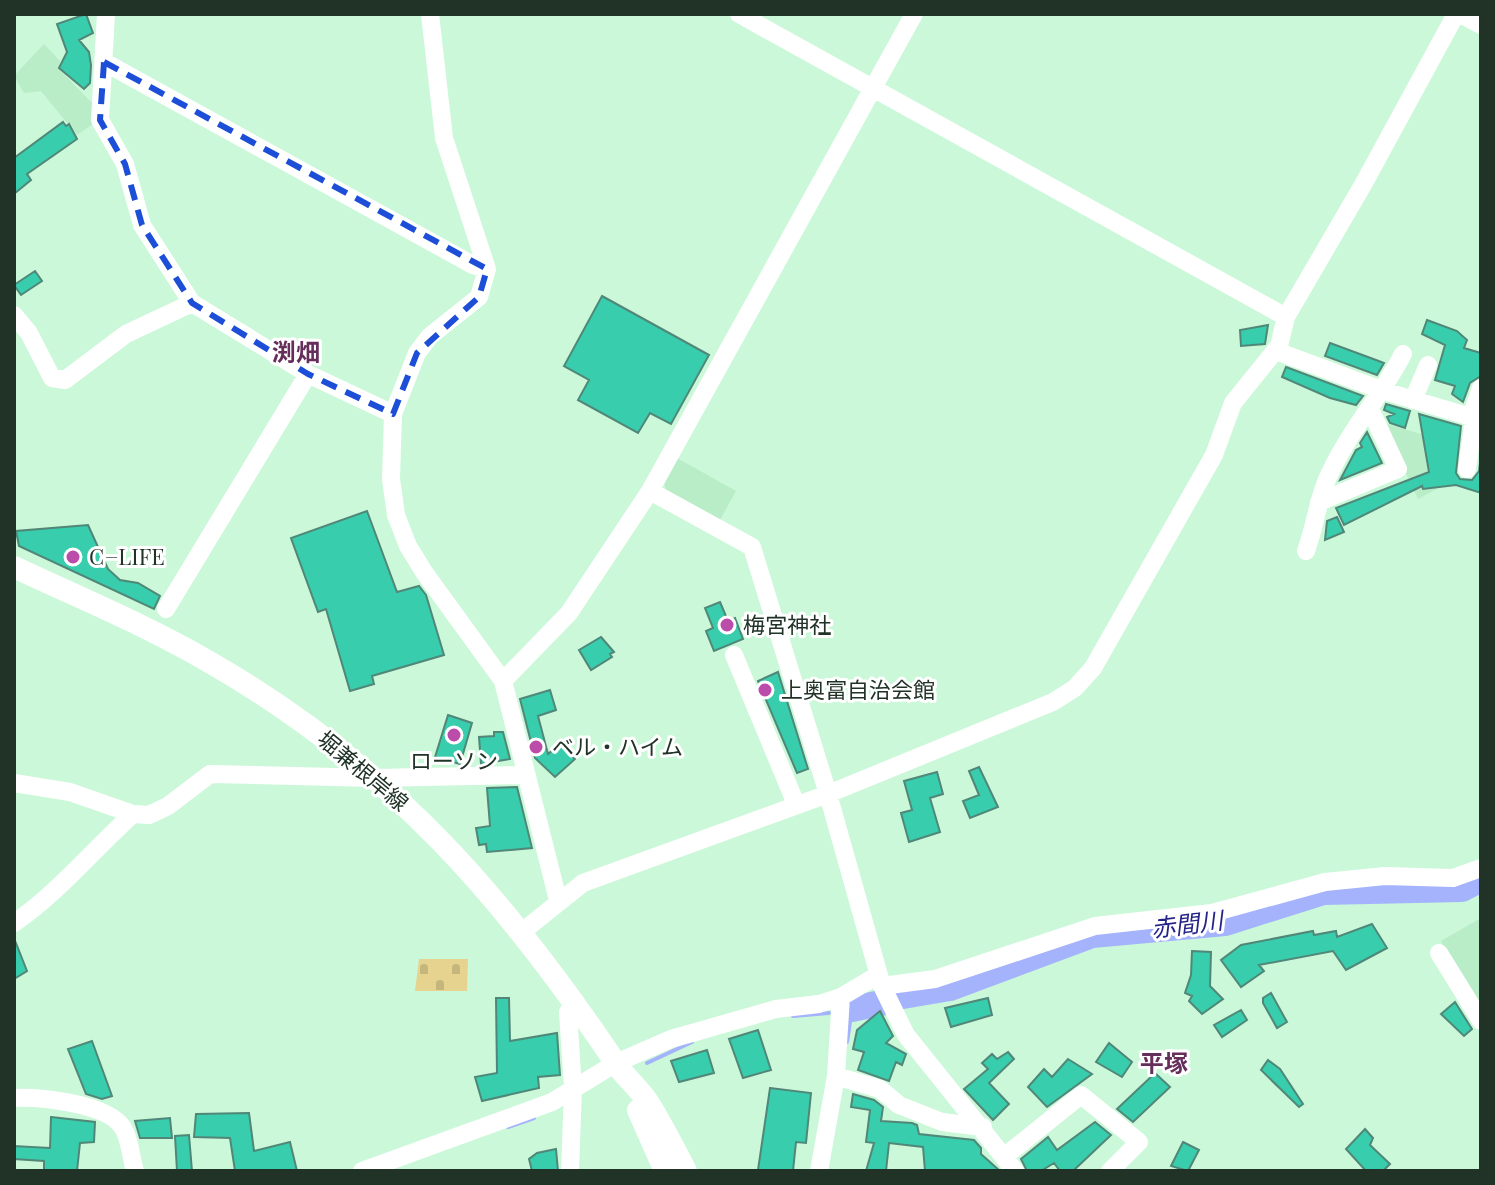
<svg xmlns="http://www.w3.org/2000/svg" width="1495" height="1185" font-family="'Playfair Display','Noto Sans JP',serif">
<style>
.built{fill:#b8edc8}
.cemetery{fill:url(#cemetery-stones)}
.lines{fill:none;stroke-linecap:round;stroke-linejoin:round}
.stream{stroke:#a4b3fc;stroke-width:4}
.river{stroke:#a4b3fc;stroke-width:26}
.building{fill:#38cdac;stroke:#508778;stroke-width:2}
.minor{stroke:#fff;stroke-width:18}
.major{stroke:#fff;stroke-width:22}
.marked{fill:none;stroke:#1d4ed8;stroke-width:6;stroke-dasharray:16 10;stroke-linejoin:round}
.poi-dot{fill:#bb4ca9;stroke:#fff;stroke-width:3}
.labels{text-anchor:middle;stroke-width:6;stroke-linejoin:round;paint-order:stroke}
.poi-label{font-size:22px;fill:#213327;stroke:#fff;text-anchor:start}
.street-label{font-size:22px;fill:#213327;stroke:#fff}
.neighbourhood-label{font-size:24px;font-weight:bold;fill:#652e5b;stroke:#fff}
.water-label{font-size:24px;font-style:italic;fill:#252388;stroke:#fff}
</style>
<defs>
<pattern id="cemetery-stones" width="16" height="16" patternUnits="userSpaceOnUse" patternTransform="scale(2)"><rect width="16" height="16" fill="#e6d390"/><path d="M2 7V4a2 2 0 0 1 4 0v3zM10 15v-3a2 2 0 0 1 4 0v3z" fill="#c5b67c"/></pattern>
</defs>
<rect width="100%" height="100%" fill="#cbf8d8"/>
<!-- built -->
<path class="built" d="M44,44L60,61L59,69L93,104V124L77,135L41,91L24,93L14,76Z
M1383,423L1438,439L1442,486L1418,499Z
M677,458L736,491L720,520L666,491L664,482Z
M1481,918V1011L1455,972L1441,941Z"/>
<!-- cemetery -->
<path class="cemetery" d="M419,959H468L467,991H415Z"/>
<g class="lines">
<!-- stream -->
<path class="stream" d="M793,1016L829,1013
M847,1042L852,1009
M647,1063L692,1042
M508,1127L534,1118"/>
<!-- river -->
<path class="river" d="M897,997L950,988L1092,935L1225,923L1323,892L1462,889L1481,879
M852,1009L881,1003"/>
</g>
<!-- building -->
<path class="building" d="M86,14L93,33L79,40L89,52L91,65L90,83L84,89L59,68L67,52L57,24Z
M63,122L66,126L69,124L77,139L27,174L31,180L14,194V158Z
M35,271L42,281L21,295L14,285Z
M602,296L709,355L671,424L650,413L638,433L578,400L589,380L564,366Z
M1427,320L1457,331L1467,340L1464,348L1481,353V376L1470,383L1463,402L1452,394L1455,386L1435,380L1445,345L1422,334Z
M1268,325L1265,344L1241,346L1240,330Z
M1330,343L1376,360L1384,363L1377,375L1325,356Z
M1286,367L1363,396L1356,405L1330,398L1282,377Z
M1386,404L1410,411L1405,428L1390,423L1387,417L1394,414L1384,410Z
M1419,414L1461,426L1456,473L1460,479L1472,480L1479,471L1481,455V493L1456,485L1423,489L1422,486L1344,525L1336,508L1429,472Z
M1367,432L1382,463L1340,480L1356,450L1362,447L1360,443Z
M367,511L397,592L419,586L426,595L444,655L372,676L374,684L350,691L326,609L318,612L291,538Z
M1337,517L1344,532L1325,540L1327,521Z
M88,525L108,569L120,580L138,583L160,596L154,609L19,546L16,531Z
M720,602L728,621L735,618L743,639L714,651L706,631L713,628L705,608Z
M601,637L614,652L610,654L612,657L591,670L579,650Z
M778,672L808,769L797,773L758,681Z
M550,690L556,710L538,716L548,754L561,743L575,759L555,777L535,758L520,699Z
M448,715L472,723L460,764L435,757Z
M494,732H503L510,759L481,764L479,737L494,736Z
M979,767L998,807L970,818L963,801L979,795L969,771Z
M937,772L943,794L930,798L940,832L909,842L901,813L912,810L904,781Z
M517,787L532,848L487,852L486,844L479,845L476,828L490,826L487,788Z
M1372,924L1387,948L1346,970L1333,951L1259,965L1264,971L1241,987L1221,960L1241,945L1313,931L1314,935L1336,931L1337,937Z
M14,938L27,971L14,979Z
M1192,951L1211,952L1210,986L1223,999L1202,1014L1189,1001L1192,996L1185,993L1191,975Z
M1271,993L1287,1022L1277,1028L1263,1003V998Z
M496,998H509L510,1041L557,1033L560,1075L538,1077L539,1088L482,1101L475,1077L497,1073Z
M988,998L992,1015L951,1027L945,1008Z
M1455,1002L1472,1029L1464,1036L1441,1014Z
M1241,1010L1247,1020L1222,1037L1214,1025Z
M880,1011L893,1036L886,1043L906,1054L902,1065L896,1062L889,1081L858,1070L864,1052L853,1049L857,1030Z
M758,1030L771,1070L743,1078L729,1039Z
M92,1041L112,1096L102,1099L86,1094L68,1049Z
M1109,1043L1132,1062L1122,1077L1096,1062Z
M707,1050L714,1073L679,1082L671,1061Z
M1008,1052L1014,1059L989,1083L1009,1104L993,1120L964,1089L988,1069L982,1063L992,1054L997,1059Z
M1068,1059L1092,1074L1047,1107L1028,1087L1044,1069L1052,1077Z
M1268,1060L1280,1069L1303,1104L1299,1107L1261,1070Z
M1155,1073L1170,1087L1133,1122L1117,1109Z
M770,1088L811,1093L806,1143L796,1142L793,1171L758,1170Z
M853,1094L874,1100L883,1107L881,1121L912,1123L917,1125L919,1134L974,1140L981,1148V1154L1000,1171H925L923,1147L889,1143L886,1171H866L874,1143L866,1142L870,1110L851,1107Z
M249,1113L254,1151L290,1142L297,1171H235L230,1138L194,1137L196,1114Z
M51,1117L95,1122L94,1142L80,1143L77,1171H44V1161L14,1159V1146L50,1148Z
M170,1118L172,1138H140L135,1121Z
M1095,1122L1111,1135L1073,1171H1060L1054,1163L1041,1171H1027L1021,1159L1048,1137L1057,1150Z
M1365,1129L1373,1138L1370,1145L1390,1164L1383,1171H1366L1346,1149Z
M189,1135L192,1171H177L175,1136Z
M1183,1142L1199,1150L1188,1171L1171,1166Z
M556,1149L558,1171H532L529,1159L537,1153Z"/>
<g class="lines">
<!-- minor -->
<path class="minor" d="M106,14L100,120L125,164L142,225L192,303L308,374L393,414
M430,14L444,138L487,269L479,297L430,336L417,353L393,414L391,479L396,515L408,546L424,572L503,681L558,900
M739,14L1286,317
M1460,14L1481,25
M104,62L473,265L487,269
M14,315L29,333L52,378L65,380L126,334L192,303
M1276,351L1384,391L1481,420
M1413,400L1428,365
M1471,417L1481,388
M1467,469L1474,418
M650,491L752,547L828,794L882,986L906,1035L1015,1171
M1319,502L1398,469L1370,409
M1306,551C1316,524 1318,495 1332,469C1352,427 1382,395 1403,354
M166,609L308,374
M734,655L796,804
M503,681L569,613L650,491L914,14
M14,783L70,792L133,814L149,815L168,806L210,774L374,778L524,775
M14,923C56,895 95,848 133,814
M523,931L583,883L828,794L1053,702L1075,688L1093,668L1214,455L1233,403L1279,346L1286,317L1364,183L1456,14
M1439,953L1481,1021
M882,986L935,979L1095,926L1212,913L1325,882L1385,876L1453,878L1481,868
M836,1076L880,1089L899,1105L942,1122L983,1127
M14,1098C39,1097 108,1103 123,1128C130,1139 131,1158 135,1171
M1005,1156L1081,1095L1139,1142L1110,1171
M362,1171L552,1102L616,1063L671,1039L776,1009L819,1004L841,997L878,975
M570,1171L573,1088L568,1012L575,1001
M819,1171L836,1076L841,997"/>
<!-- major -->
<path class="major" d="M14,567C80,598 148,626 211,663C390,766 503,895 617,1065C626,1078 639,1088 648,1102C662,1124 674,1148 686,1171
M638,1110L665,1171"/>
</g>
<!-- marked area -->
<path class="marked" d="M104,62L487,269L479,297L417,353L393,414L308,374L192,303L142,225L125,164L100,120Z"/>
<!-- markers -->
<g class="poi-dot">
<circle cx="73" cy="557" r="8"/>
<circle cx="727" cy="625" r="8"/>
<circle cx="765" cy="690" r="8"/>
<circle cx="454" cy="735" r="8"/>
<circle cx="536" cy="747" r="8"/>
</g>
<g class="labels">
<!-- poi labels -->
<g class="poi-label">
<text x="89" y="565">C−LIFE</text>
<text x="743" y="633">梅宮神社</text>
<text x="781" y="698">上奥富自治会館</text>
<text x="552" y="755">ベル・ハイム</text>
<text x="454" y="769" text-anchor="middle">ローソン</text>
</g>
<!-- street labels -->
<g class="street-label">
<text transform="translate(363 771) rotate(40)" y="8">堀兼根岸線</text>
</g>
<!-- neighbourhood labels -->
<g class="neighbourhood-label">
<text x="296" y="361">渕畑</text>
<text x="1164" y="1072">平塚</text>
</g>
<!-- water labels -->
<g class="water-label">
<text transform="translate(1187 925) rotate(-7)" y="8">赤間川</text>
</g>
</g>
<!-- border -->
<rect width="1495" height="1185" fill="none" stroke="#213327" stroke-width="32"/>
</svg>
